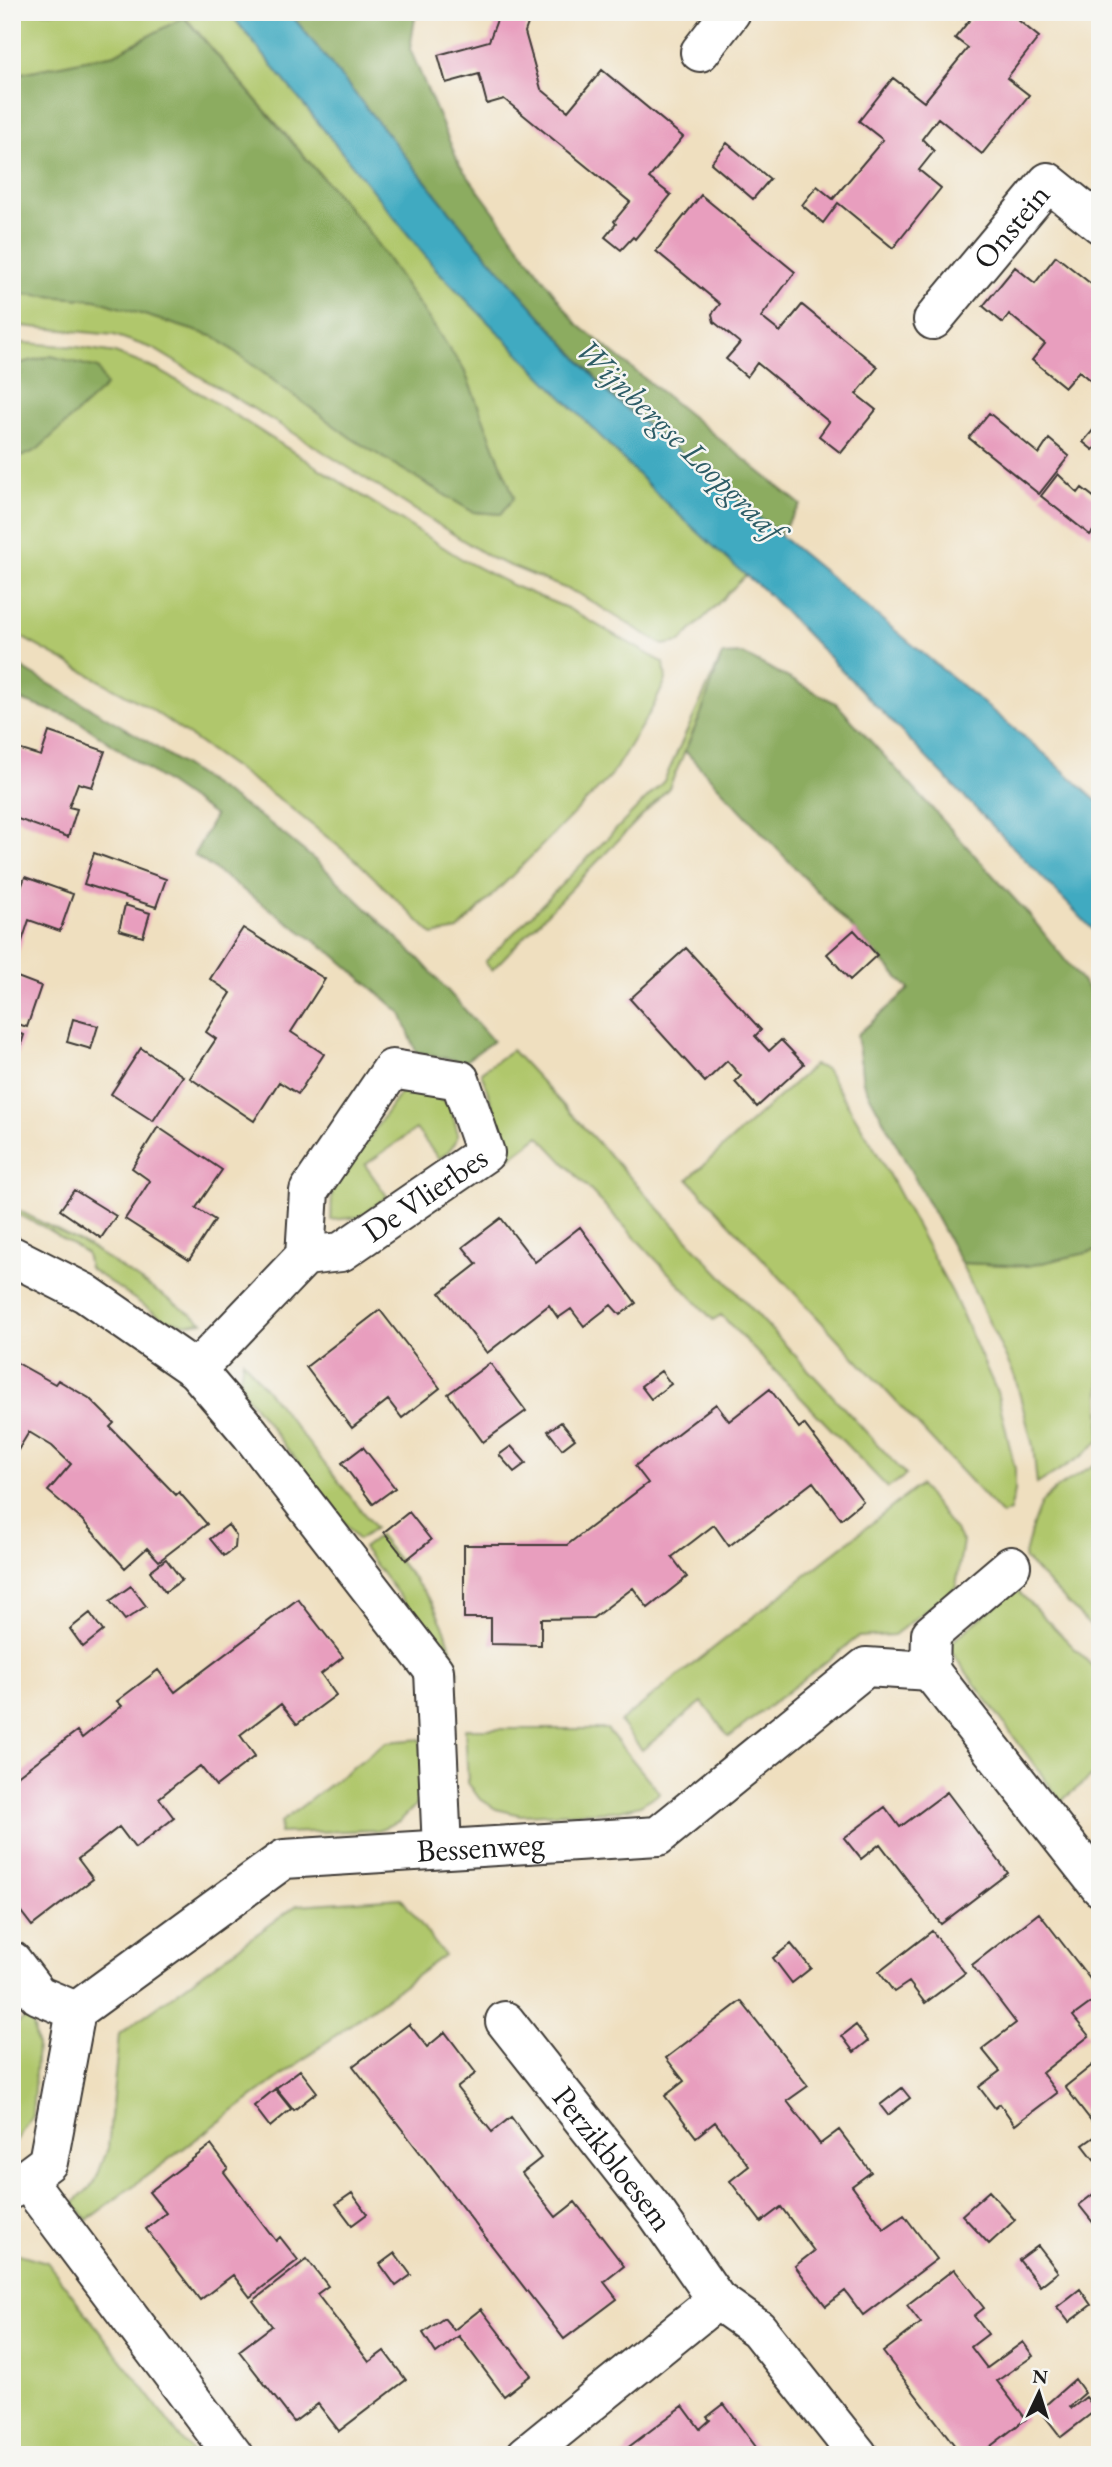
<svg xmlns="http://www.w3.org/2000/svg" width="1112" height="2467" font-family="'EB Garamond',serif">
<style>
.green{fill:#b0c76c;stroke:#667244;stroke-width:2}
.forest{fill:#8cac60;stroke:#54643e;stroke-width:2}
.water{fill:#41aac1;stroke:#2e636e;stroke-width:2}
.building{fill:#e89ebe}
.lines{fill:none;stroke-linecap:round;stroke-linejoin:round}
.street-casing{stroke:#3c3934;stroke-width:42}
.street{stroke:#fff;stroke-width:38}
.labels{text-anchor:middle;stroke-width:5;stroke-linejoin:round;paint-order:stroke}
.street-label{font-size:32px;fill:#1c1c1c;stroke:#f6f6f2}
.water-label{font-size:33px;font-style:italic;fill:#2d5c66;stroke:#f6f6f2}
</style>
<rect width="100%" height="100%" fill="#f6f6f2"/>
<filter id="ink" filterUnits="userSpaceOnUse"><feTurbulence type="fractalNoise" baseFrequency=".0143" numOctaves="2"/><feDisplacementMap in="SourceGraphic" scale="14" xChannelSelector="R" yChannelSelector="G"/><feConvolveMatrix kernelMatrix="1 2 1 2 8 2 1 2 1" color-interpolation-filters="sRGB"/></filter>
<filter id="wash" filterUnits="userSpaceOnUse"><feTurbulence type="fractalNoise" baseFrequency=".00686" numOctaves="4" result="noise"/><feDisplacementMap in="SourceGraphic" scale="28" xChannelSelector="R" yChannelSelector="G"/><feGaussianBlur stdDeviation="1.57" result="paint"/><feColorMatrix in="noise" values="0 0 0 0 0 0 0 0 0 0 0 0 0 0 0 0 0 1.4 0 .05"/><feComposite in="paint" operator="in"/></filter>
<g filter="url(#wash)">
<rect width="100%" height="100%" fill="#efdfbf"/>
<!-- green -->
<path class="green" d="M12,12H229L435,268L665,502L746,575L680,642L663,645L579,594L491,558L292,432L154,349L114,335L12,325V293L96,300L215,337L351,438L473,512L501,514L514,497L464,370L366,228L185,17L115,54L12,75Z
M12,342L77,347L115,353L158,370L205,396L465,561L514,586L567,608L664,663L666,680L652,709L611,776L458,930L433,935L357,861L282,801L148,707L12,632Z
M722,655L701,714L669,788L492,970L485,962L664,781Z
M512,1050L906,1475L888,1488L721,1315L713,1320L539,1136L510,1158L481,1072Z
M814,1065L826,1069L876,1151L953,1294L997,1392L1015,1469V1491L1010,1511L1002,1515L688,1179Z
M414,1088L449,1103C457,1133 466,1139 439,1159L416,1129L365,1165L387,1196L361,1217L331,1220L332,1191L400,1093Z
M12,1207L88,1246L203,1322L188,1324L165,1320L89,1268L86,1253L42,1226L12,1212Z
M1100,1250V1440L1082,1456L1037,1484L1033,1446L1015,1377L961,1263L1028,1266Z
M243,1360L375,1528L358,1540L244,1393L240,1377Z
M1100,1461V1636L1024,1558C1029,1541 1032,1520 1041,1504C1049,1490 1085,1471 1100,1461Z
M920,1485L963,1541L956,1587L894,1635L858,1637L729,1737L702,1702L642,1750L620,1722Z
M379,1536L432,1602L446,1632L459,1674L363,1548Z
M1016,1589L1100,1674V1776L1096,1773L1061,1801L947,1646Z
M465,1729H607L660,1793L640,1805L617,1811L521,1815L496,1809L479,1798L468,1783Z
M421,1739L423,1782L416,1805L400,1821L378,1830L280,1833L281,1822L386,1742Z
M401,1898L444,1955L87,2220L74,2203L95,2182L108,2148L119,2034L297,1905Z
M28,2016L34,2028L37,2045L32,2116L13,2146L12,2028Z
M12,2252L47,2262L194,2455H12Z"/>
<!-- forest -->
<path class="forest" d="M289,12H416L410,49L459,164L576,323L801,505L778,535L610,394L468,234Z
M184,17L366,228L464,370L514,497L501,514L473,512L351,438L215,337L96,300L12,293V75L115,54Z
M51,356L98,368L106,386L37,450L12,461V372L17,364Z
M743,654L836,703L1030,916L1100,1004V1250L1028,1266L961,1263L863,1083L857,1035L909,989L685,751L701,714L722,655Z
M12,662L147,741L271,824L321,865L420,960L493,1041L464,1062L416,1052L401,1013L333,954L194,855L215,816L75,719L12,697Z"/>
<!-- water -->
<path class="water" d="M229,12H289L468,234L610,395L1046,755L1100,804V937L765,591L737,568L665,502L435,268Z"/>
<g id="blocks">
<!-- building -->
<path class="building" d="M500,12H532L525,32L541,89L568,111L602,70L683,137L649,178L671,195L635,239L633,237L621,250L605,237L616,224L614,221L630,202L504,99L487,104L479,74L446,83L438,55L489,41Z
M976,12H1008L1039,37L1007,78L1029,95L982,154L938,118L922,139L934,151L919,170L941,188L893,248L838,203L823,223L802,205L817,186L833,199L883,140L859,121L893,78L924,102L968,48L955,38Z
M727,143L770,179L753,199L711,163Z
M701,195L795,272L761,317L780,332L802,305L878,367L856,394L876,410L841,453L819,436L829,422L757,363L747,377L726,359L740,343L714,322L712,314L720,304L656,251Z
M1056,256L1100,291V389L1079,371L1065,387L1032,360L1045,344L1009,314L1003,323L983,306L1015,267L1035,283Z
M989,413L1039,454L1049,439L1069,456L1039,494L969,438Z
M1100,422V442L1093,450L1083,442Z
M1058,474L1078,493L1082,488L1100,502V523L1090,535L1041,496Z
M49,732L105,751L92,787L78,783L69,807L77,809L68,837L12,817L15,807L12,806V747L41,756Z
M94,853L166,879L156,907L84,884Z
M25,877L73,894L60,931L29,920L13,969L12,894L18,896Z
M125,905L150,913L143,937L119,930Z
M243,928L325,979L291,1032L324,1054L298,1094L279,1082L254,1121L190,1078L216,1039L206,1032L231,993L210,979Z
M854,930L877,955L850,980L827,954Z
M686,948L761,1030L755,1036L769,1051L781,1040L804,1064L757,1107L735,1082L741,1076L727,1061L705,1082L630,999Z
M12,975L41,986L27,1027L12,1022Z
M73,1019L98,1026L91,1049L67,1042Z
M12,1032L24,1035L13,1069H12Z
M141,1048L183,1076L153,1121L111,1094Z
M158,1127L222,1170L196,1208L215,1220L189,1260L125,1219L150,1181L132,1168Z
M74,1190L116,1216L101,1238L60,1210Z
M501,1218L535,1262L580,1227L636,1303L620,1315L611,1305L584,1326L571,1309L558,1318L549,1305L487,1353L440,1293L477,1264L463,1247Z
M380,1310L440,1388L402,1418L388,1400L352,1428L306,1367Z
M12,1360L55,1384L58,1380L89,1398L114,1423L110,1427L176,1495L179,1492L207,1524L159,1561L147,1548L125,1568L82,1520L48,1491L71,1464L52,1446L29,1432L12,1460Z
M490,1363L526,1411L483,1442L448,1394Z
M661,1371L671,1384L651,1399L641,1386Z
M770,1389L799,1428L804,1424L863,1501L841,1519L813,1482L729,1546L714,1525L692,1542L672,1557L687,1577L648,1608L633,1588L593,1618L541,1619V1645L491,1644V1618H464V1545H567L648,1483L635,1466L716,1404L729,1421Z
M561,1422L575,1439L562,1449L548,1431Z
M511,1446L526,1463L514,1472L499,1455Z
M363,1447L395,1488L373,1504L342,1463Z
M409,1512L431,1540L406,1560L384,1532Z
M228,1525L236,1536L235,1548L224,1556L210,1539Z
M166,1559L182,1580L165,1592L150,1571Z
M131,1586L146,1606L125,1620L110,1601Z
M298,1599L343,1657L321,1674L336,1695L297,1724L281,1704L240,1735L255,1756L216,1786L200,1766L180,1781L159,1798L174,1818L135,1848L119,1827L78,1859L93,1879L32,1926L12,1900V1780L77,1731L82,1738L122,1706L117,1701L158,1670L175,1692Z
M90,1613L103,1631L83,1647L70,1629Z
M947,1792L1008,1873L941,1924L880,1844L861,1859L844,1838L885,1807L900,1827Z
M1039,1913L1100,1992V1996L1073,2016L1089,2036L1042,2073L1057,2093L1015,2125L1000,2104L995,2108L979,2087L1000,2071L982,2049L1016,2023L972,1965Z
M932,1931L965,1973L925,2003L909,1982L894,1992L879,1972Z
M791,1944L811,1968L792,1983L773,1958Z
M741,2001L808,2086L787,2101L820,2144L839,2130L871,2172L852,2186L884,2229L904,2215L937,2259L863,2315L845,2291L826,2306L795,2266L814,2251L781,2207L761,2222L730,2181L749,2166L715,2122L696,2137L665,2096L684,2081L666,2058Z
M409,2024L427,2047L445,2032L476,2073L457,2088L492,2132L511,2117L541,2158L522,2173L556,2217L575,2202L624,2266L604,2282L617,2299L564,2339L353,2066Z
M856,2025L868,2041L854,2052L842,2036Z
M1100,2059V2132L1065,2087Z
M300,2070L317,2092L294,2110L276,2088Z
M902,2088L910,2098L888,2115L880,2105Z
M275,2089L291,2109L270,2127L254,2106Z
M1100,2133V2167L1083,2145Z
M211,2145L228,2168L224,2172L276,2241L280,2237L298,2260L250,2297L233,2275L200,2300L146,2229L166,2213L149,2192Z
M1100,2189V2221L1095,2225L1079,2205Z
M989,2191L1015,2220L989,2244L962,2215Z
M352,2193L367,2214L352,2225L336,2204Z
M1038,2246L1058,2272L1040,2286L1019,2260Z
M395,2253L411,2275L396,2286L380,2264Z
M307,2259L328,2286L317,2294L369,2362L384,2351L406,2380L339,2431L318,2404L294,2422L239,2351L272,2326L253,2301Z
M954,2269L984,2308L974,2316L988,2334L971,2347L987,2368L1023,2342L1033,2356L997,2381L1026,2419L979,2455H962L883,2352L921,2323L907,2305Z
M1080,2289L1091,2305L1069,2322L1057,2307Z
M481,2309L531,2375L504,2396L459,2336L436,2353L423,2333L444,2318L454,2330Z
M1075,2379L1085,2393L1070,2406L1072,2408L1086,2397L1096,2410L1061,2437L1040,2410Z
M724,2404L756,2447L746,2455H622L627,2451L626,2449L683,2406L700,2429L710,2420L707,2417Z"/>
</g>
</g>
<g filter="url(#ink)">
<use href="#blocks" fill-opacity="0" stroke="#3c3934" stroke-width="2"/>
<g class="lines">
<!-- street casing -->
<g class="street-casing">
<g id="street">
<path d="M700,52L731,12"/>
<path id="s1" d="M933,320L1048,182L1100,224"/>
<path d="M12,1256L85,1293L196,1370L250,1433L434,1671L442,1849"/>
<path id="s2" d="M196,1370L305,1256L341,1252L485,1153L460,1080L392,1069L309,1191L305,1256"/>
<path d="M930,1671L1100,1887"/>
<path d="M12,1961L38,1995L76,2011"/>
<path id="s3" d="M505,2021L655,2211L717,2300L758,2329L858,2455"/>
<path d="M26,2179L233,2455"/>
<path id="s4" d="M12,2189L48,2162L76,2011L284,1859L658,1836L866,1667L930,1671L931,1634L1011,1566"/>
<path d="M526,2455L717,2300"/>
</g>
</g>
<!-- street -->
<use href="#street" class="street"/>
</g>
</g>
<g class="labels">
<!-- street labels -->
<g class="street-label">
<text dy="11" stroke="none"><textPath href="#s1" startOffset="122">Onstein</textPath></text>
<text dy="11" stroke="none"><textPath href="#s2" startOffset="296">De Vlierbes</textPath></text>
<text dy="11" stroke="none"><textPath href="#s4" startOffset="653">Bessenweg</textPath></text>
<text dy="11" stroke="none"><textPath href="#s3" startOffset="175">Perzikbloesem</textPath></text>
</g>
<!-- water labels -->
<g class="water-label">
<text transform="translate(681 439) rotate(44)" y="12">Wijnbergse Loopgraaf</text>
</g>
</g>
<!-- margin -->
<rect width="1112" height="2467" fill="none" stroke="#f6f6f2" stroke-width="42"/>
<!-- north arrow -->
<g transform="translate(1039 2393) rotate(4)" stroke="#f6f6f2" stroke-width="5" paint-order="stroke">
<path d="M0-5L12 26L0 18L-12 26Z" fill="#1c1c1c"/>
<text y="-10" font-size="19" font-weight="bold" text-anchor="middle" fill="#1c1c1c">N</text>
</g>
</svg>
